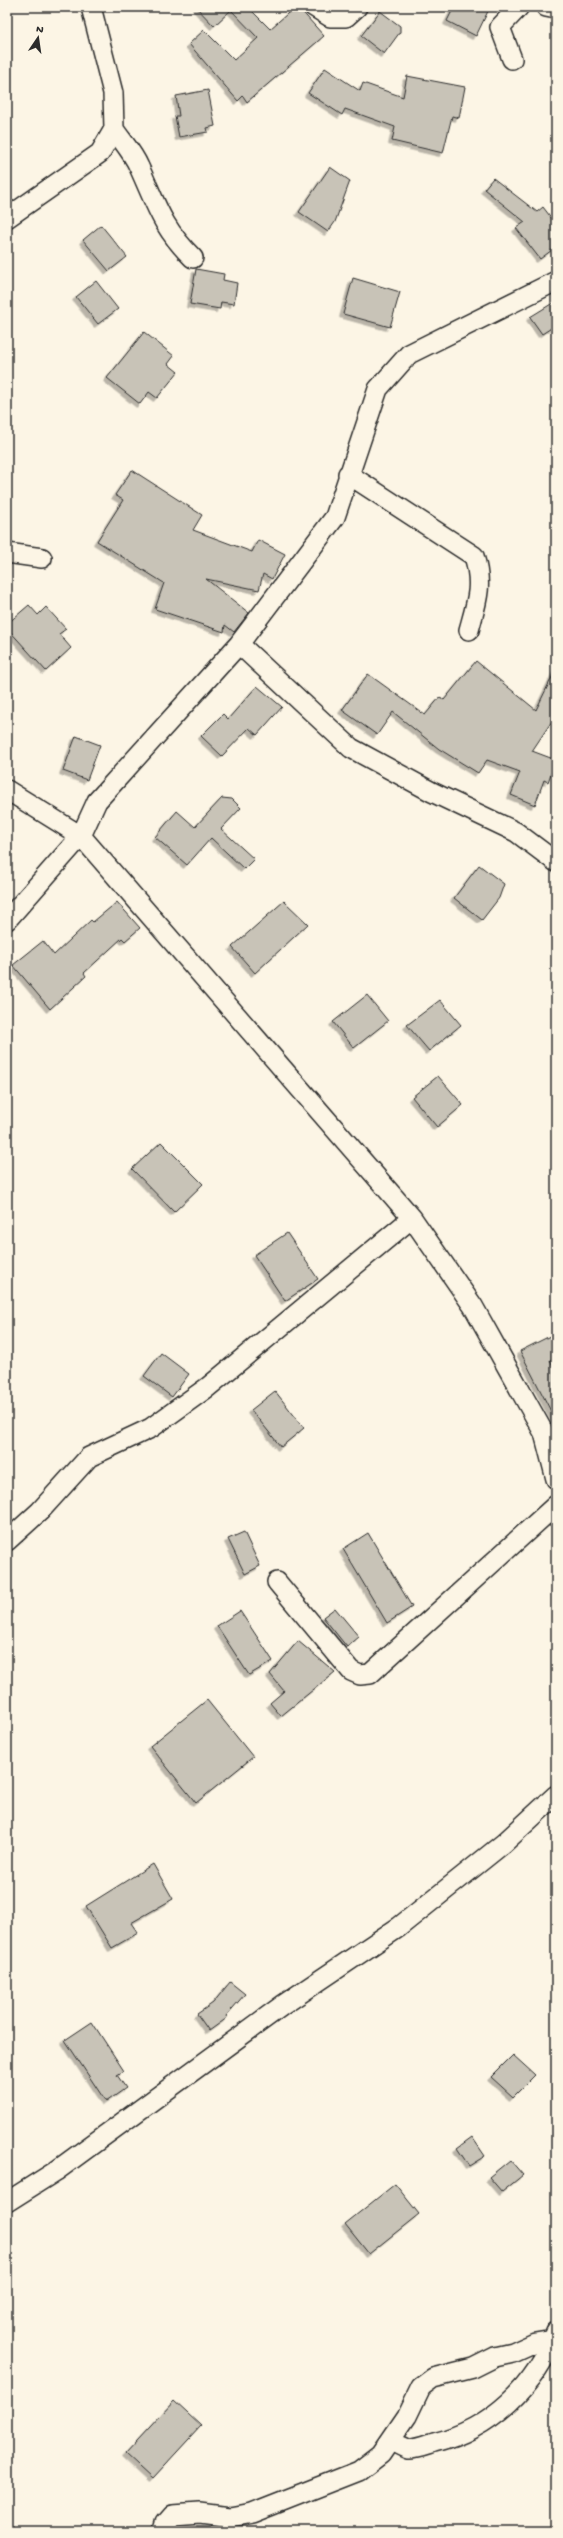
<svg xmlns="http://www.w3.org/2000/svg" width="563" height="2538" font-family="'Gochi Hand',sans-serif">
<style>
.building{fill:#c8c3b7;stroke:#2b2b2b;filter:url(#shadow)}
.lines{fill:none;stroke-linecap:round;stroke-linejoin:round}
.minor-casing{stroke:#2b2b2b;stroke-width:22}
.minor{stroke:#fcf5e5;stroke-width:19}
</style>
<defs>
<filter id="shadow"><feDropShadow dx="-3.5" dy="3.5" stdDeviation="0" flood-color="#0004"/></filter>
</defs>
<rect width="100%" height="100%" fill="#fcf5e5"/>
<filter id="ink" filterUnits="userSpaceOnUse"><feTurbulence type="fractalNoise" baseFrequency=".025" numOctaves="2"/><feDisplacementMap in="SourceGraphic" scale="8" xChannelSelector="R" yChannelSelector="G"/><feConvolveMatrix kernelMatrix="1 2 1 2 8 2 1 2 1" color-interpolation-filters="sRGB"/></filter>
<g filter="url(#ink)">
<!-- building -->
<path class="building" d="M196,7H248L270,29L295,7H298L324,36L247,102L243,96L238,101L189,44L204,30L234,60L258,38L231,10L214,26Z
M454,7H490L476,36L447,21Z
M380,11L400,26V32L384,54L361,36Z
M325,68L360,91L363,83L403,97L407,76L465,87L459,118L452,116L443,153L392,141L395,127L345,109L342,115L308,93Z
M208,90L215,126L207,128L208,132L179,137L175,116H179L176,96Z
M330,167L350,181L335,222L328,232L299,212Z
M493,178L537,212L543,207L556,224V247L540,259L516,228L525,222L484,189Z
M101,225L127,257L109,271L83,240Z
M196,269L224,274L223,280L237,283L234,304L221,302L220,309L190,304Z
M353,278L400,292L390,327L343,314Z
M96,281L118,309L98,324L76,297Z
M556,301V325L542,334L530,317Z
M144,332L174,356L168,364L178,372L157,398L149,392L140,404L107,378Z
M132,470L202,515L193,530L252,552L258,540L285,554L272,579L263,574L259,590L206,579L249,613L234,632L225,625L224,632L155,609L164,583L97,541L123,500L115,495Z
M29,605L38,615L46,607L66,629L59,634L71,648L46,671L7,628V624Z
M476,661L536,710L556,669V715L532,751L556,760L548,782L544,780L535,805L511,795L520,772L487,760L478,773L439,749L393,712L377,735L342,710L368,674L425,715L440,697L444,700Z
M257,686L282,707L257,735L249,728L222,756L201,736L223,714L228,719Z
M76,736L100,745L87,780L63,771Z
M222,798L232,799L241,808L221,829L254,859L244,869L211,838L187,865L155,837L177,811L195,827Z
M479,865L504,884L499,898L482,920L454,898Z
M284,901L308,924L255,973L232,947Z
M117,902L140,928L125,941L122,938L84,973L86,976L50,1009L13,965L43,941L54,955L91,920L93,922Z
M367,995L388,1021L354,1048L333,1022Z
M440,1000L461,1025L429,1051L407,1025Z
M438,1076L463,1105L437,1127L412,1097Z
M161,1142L203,1184L174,1212L132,1169Z
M287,1233L318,1279L285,1301L254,1255Z
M556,1333V1357L550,1360L556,1371V1421L520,1351Z
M161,1353L189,1374L172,1397L144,1376Z
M275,1391L304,1428L281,1447L251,1410Z
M244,1532L260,1566L245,1574L228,1539Z
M368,1533L412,1607L387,1623L343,1549Z
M335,1608L359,1637L347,1647L323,1617Z
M240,1611L273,1661L249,1675L217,1626Z
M298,1641L335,1672L281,1716L270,1703L284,1691L270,1674Z
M207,1700L253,1757L196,1803L150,1746Z
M153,1864L173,1899L131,1923L138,1933L112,1948L86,1906Z
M230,1982L245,1994L226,2016L227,2018L209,2031L197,2014L213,2003Z
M92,2022L124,2071L117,2075L126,2088L106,2102L65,2040Z
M513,2055L535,2075L513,2097L491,2077Z
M472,2137L485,2156L469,2166L457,2148Z
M510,2160L523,2175L502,2192L489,2177Z
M395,2184L419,2214L369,2254L345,2224Z
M174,2401L201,2426L152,2479L125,2454Z"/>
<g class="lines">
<!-- minor casing -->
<g class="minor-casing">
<path id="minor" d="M314,7L330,17H346L357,7
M546,7L556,9
M512,59L500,27L519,7
M114,129C122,141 133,153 139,167C156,204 162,228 193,258
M7,218L100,153L114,129L113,93L91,7
M556,281L409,354L378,389L335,517L239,644L97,801L81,836L412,1218L473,1306L544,1433L556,1479
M348,474L474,556C483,585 477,601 469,630
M7,553L42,558
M239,644L351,748L432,792L516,832L556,862
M7,790L81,836L7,920
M7,1541L40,1511L89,1457L151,1428L208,1387L412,1218
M277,1582L351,1671L360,1675L370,1674L556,1505
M7,2202L56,2171L283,2005L399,1927L504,1843L556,1795
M391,2441C396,2443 402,2447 408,2449C415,2450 427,2445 434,2443C491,2429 536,2386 556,2332
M163,2531L165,2523L172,2515L200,2513L231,2517L252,2513L359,2471L381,2454L407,2416L421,2387L433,2378L473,2368L495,2357L513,2353L535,2343L553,2340"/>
</g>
<!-- minor -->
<use href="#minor" class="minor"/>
</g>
</g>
<!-- margin -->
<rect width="563" height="2538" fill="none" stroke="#fcf5e5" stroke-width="24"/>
<rect x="12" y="12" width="539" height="2514" fill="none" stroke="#2b2b2b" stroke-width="1.5" filter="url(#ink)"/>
<!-- north arrow -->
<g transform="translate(38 38) rotate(13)" stroke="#fcf5e5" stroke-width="3" paint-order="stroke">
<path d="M0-3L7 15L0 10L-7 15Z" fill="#2b2b2b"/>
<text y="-6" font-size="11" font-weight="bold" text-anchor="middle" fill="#2b2b2b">N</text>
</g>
</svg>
